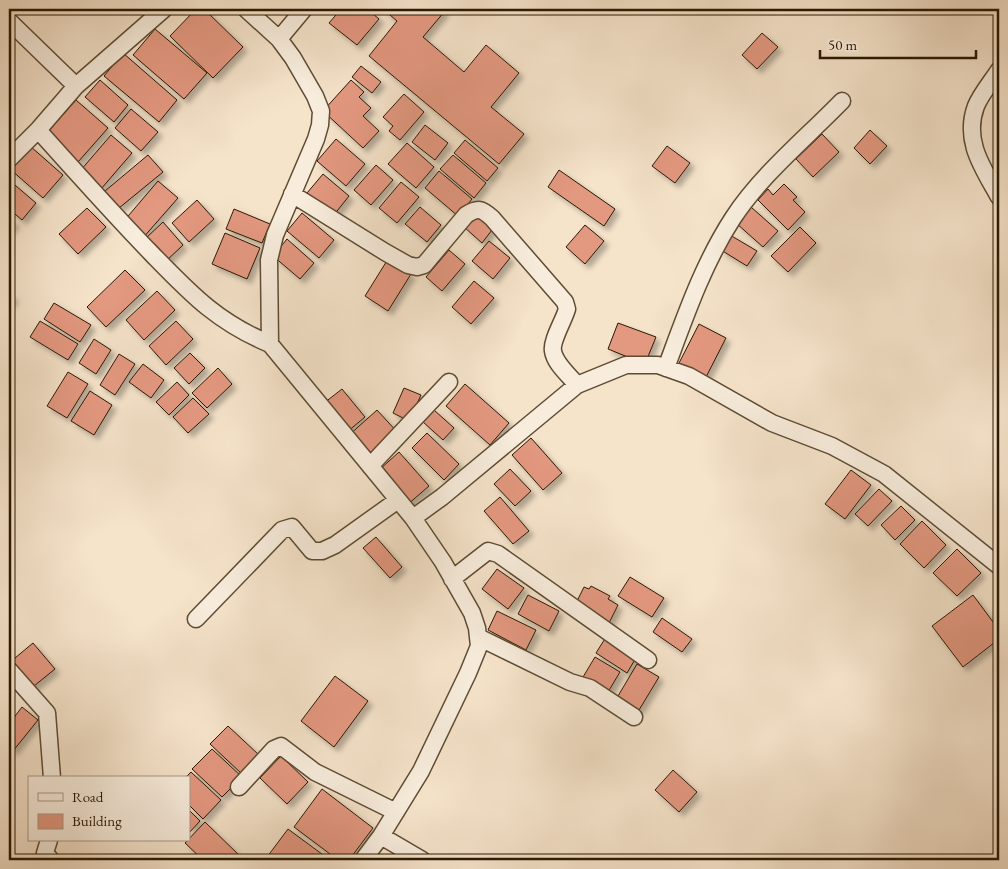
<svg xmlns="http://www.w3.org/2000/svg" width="1008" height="869" font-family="'EB Garamond',serif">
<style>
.building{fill:#e39880;stroke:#2a1902;filter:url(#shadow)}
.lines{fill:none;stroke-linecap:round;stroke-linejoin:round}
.street-casing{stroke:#5d4c34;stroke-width:19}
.street{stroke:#f8eddd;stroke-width:16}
</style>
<defs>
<filter id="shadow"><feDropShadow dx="4.5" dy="4.5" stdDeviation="2.5" flood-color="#0004"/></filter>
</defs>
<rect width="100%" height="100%" fill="#f5e3ca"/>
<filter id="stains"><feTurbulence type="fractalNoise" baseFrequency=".004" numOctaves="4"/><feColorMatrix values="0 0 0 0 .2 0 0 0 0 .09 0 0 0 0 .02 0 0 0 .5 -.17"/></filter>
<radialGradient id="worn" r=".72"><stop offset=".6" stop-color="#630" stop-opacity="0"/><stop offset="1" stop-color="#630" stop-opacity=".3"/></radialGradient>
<!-- building -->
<path class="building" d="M196,9H204L243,47L213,78L170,36Z
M341,9H367L379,19L357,45L329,23Z
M383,9H442L445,11L423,37L464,72L486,45L519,73L491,107L524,134L499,164L369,56L397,21Z
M155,29L207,73L184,99L133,55Z
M762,33L778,47L757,69L742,55Z
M123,53L177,100L159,122L104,76Z
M361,66L381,82L372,93L352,77Z
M100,80L128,105L114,122L85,97Z
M351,80L364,92L359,97L371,108L363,116L379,131L363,148L323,111Z
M404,94L424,112L400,140L389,131L393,126L383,117Z
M76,100L108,128L78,162L46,134Z
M131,109L158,132L141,151L115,128Z
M425,125L448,143L435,160L412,142Z
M870,130L887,146L870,164L854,148Z
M822,134L839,152L813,177L796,159Z
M111,135L132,153L101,189L80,171Z
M336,139L365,164L346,186L317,161Z
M465,140L498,168L487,181L454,153Z
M407,143L434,167L416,188L388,164Z
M30,146L63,175L43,198L10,169Z
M667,146L690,163L675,183L652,166Z
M148,155L163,172L119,208L105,191Z
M453,155L486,183L474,198L440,169Z
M376,165L393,180L371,205L354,190Z
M559,170L615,209L604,226L548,187Z
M439,171L472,199L458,216L425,188Z
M323,174L349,196L333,216L307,193Z
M9,180L36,203L22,220L9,209Z
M158,181L178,198L142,239L123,222Z
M401,182L419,197L397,223L379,208Z
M784,184L797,197L793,200L805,212L788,230L758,200L768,189L773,195Z
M197,200L214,219L189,242L172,223Z
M420,207L441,225L427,242L405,224Z
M751,207L778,231L763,247L736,223Z
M87,208L106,227L78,254L59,234Z
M234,209L270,224L262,243L226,229Z
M477,211L495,226L482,243L464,227Z
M302,213L334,240L319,258L287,231Z
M9,218L15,223L9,231Z
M163,222L183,245L165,262L145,239Z
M585,225L604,241L585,264L566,247Z
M800,227L816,243L788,272L771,256Z
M225,233L260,248L247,279L212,264Z
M730,235L757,251L747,266L721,250Z
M287,239L314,263L300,279L273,256Z
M489,241L510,258L493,279L472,261Z
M449,250L465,264L442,291L426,277Z
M388,259L411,274L388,311L365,296Z
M125,270L145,290L106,327L87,307Z
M474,281L494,298L471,324L452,307Z
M157,291L175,310L144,340L126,320Z
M9,293L14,298L9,304Z
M54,303L91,325L80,342L44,319Z
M40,321L78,344L68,360L30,337Z
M176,321L193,339L166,365L149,346Z
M618,323L656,337L645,364L608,349Z
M699,324L726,338L705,379L678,365Z
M94,339L111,350L96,374L79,363Z
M190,353L205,368L189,384L174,368Z
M119,354L135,364L115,395L100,385Z
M143,364L164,380L151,398L129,382Z
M218,368L232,384L207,408L192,393Z
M68,372L88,384L67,418L47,406Z
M177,382L189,395L169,415L156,402Z
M465,384L509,423L490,445L446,406Z
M404,388L421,395L409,421L393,413Z
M342,389L365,417L347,432L324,403Z
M90,391L112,405L94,435L71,421Z
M193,398L209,414L188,433L173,417Z
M377,410L399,434L370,460L348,436Z
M434,410L454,428L443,440L423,422Z
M427,433L459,464L444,480L412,448Z
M531,438L562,473L543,490L512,455Z
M399,452L429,486L407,505L378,471Z
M510,469L531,491L515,506L494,484Z
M851,470L871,485L845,519L825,504Z
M879,489L892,501L868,526L855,514Z
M500,497L529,531L513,544L484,511Z
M901,506L915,520L895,540L881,525Z
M922,521L946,545L924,568L900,544Z
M376,537L402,567L390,578L363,548Z
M957,549L981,573L957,596L933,573Z
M497,569L524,588L508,609L482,589Z
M630,577L664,598L652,617L618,596Z
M591,586L610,596L608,599L618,605L609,623L575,605L584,587L589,589Z
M528,595L559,611L549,631L518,614Z
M973,595L999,630V639L963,667L932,626Z
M497,611L536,630L526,650L488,630Z
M662,618L692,639L682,652L653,632Z
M606,637L637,656L627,673L596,653Z
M33,643L55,669L29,690L9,663Z
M595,657L620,672L608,692L583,677Z
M637,664L659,677L639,710L618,696Z
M335,676L368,701L334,747L301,721Z
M22,707L38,720L13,751L9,748V724Z
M228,726L259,755L242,774L210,744Z
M212,749L242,777L222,797L192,769Z
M281,756L308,782L287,804L260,778Z
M673,770L697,792L679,812L655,790Z
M191,772L221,800L203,819L189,805V778H185Z
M322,789L373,828L349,860H338L294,827Z
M189,810L200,821L189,833Z
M205,822L242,858L240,860H203L185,843Z
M288,829L330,860H272L267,857Z"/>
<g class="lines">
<!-- street casing -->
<g class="street-casing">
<path id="street" d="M246,9L279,39L293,58L315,96L321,111L320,125L316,139L275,235L269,260L270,344L413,518L443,562L472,613L477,628L479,646L468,673L421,771L381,836L363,860
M9,21L76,86
M279,39L304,9
M999,70C992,81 981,94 976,106C963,141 983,168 999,197
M38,130C76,172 113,214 152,254C191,294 217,322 270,344
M9,159L38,130L76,86L164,9
M292,194L385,252L408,265L417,267L424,265L466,215C478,207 482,209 492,218L565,302L567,309C564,320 551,341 553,351C555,364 569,375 577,385
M666,368C685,317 703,264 733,218C761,175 806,138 842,101
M370,466L449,382
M413,518L442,497L577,385L626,365H658L689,376L772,423L832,446L884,474L999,566
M452,579L488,551L498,554L648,660
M196,619L282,530L292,527L312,551H322L335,545L398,500
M478,637L570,682L590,688L634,717
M9,670L47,713L52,778
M239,787L274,749L281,746L315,772L396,812
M381,836L422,860
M49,840L45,853L51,860"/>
</g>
<!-- street -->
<use href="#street" class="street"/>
</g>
<!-- margin -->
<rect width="1008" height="869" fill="none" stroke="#f5e3ca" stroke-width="30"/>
<rect x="10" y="10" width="988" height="849" fill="none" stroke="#2a1902" stroke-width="2.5"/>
<rect x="15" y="15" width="978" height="839" fill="none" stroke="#2a1902"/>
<!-- legend -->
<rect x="28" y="776" width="162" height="65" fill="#f8eddd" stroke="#a69885"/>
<rect x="38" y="793" width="25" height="8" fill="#f8eddd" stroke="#a69885"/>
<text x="72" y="802" font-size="15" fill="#2a1902">Road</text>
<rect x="38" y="814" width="25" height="15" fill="#e39880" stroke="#a69885"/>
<text x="72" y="826" font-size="15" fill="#2a1902">Building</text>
<!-- scale -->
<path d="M820 50v8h156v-8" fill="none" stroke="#2a1902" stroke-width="2.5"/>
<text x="828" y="50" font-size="15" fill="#2a1902" stroke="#f8eddd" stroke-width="4" paint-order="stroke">50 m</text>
<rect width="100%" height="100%" filter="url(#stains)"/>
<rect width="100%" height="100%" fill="url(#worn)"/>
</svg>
